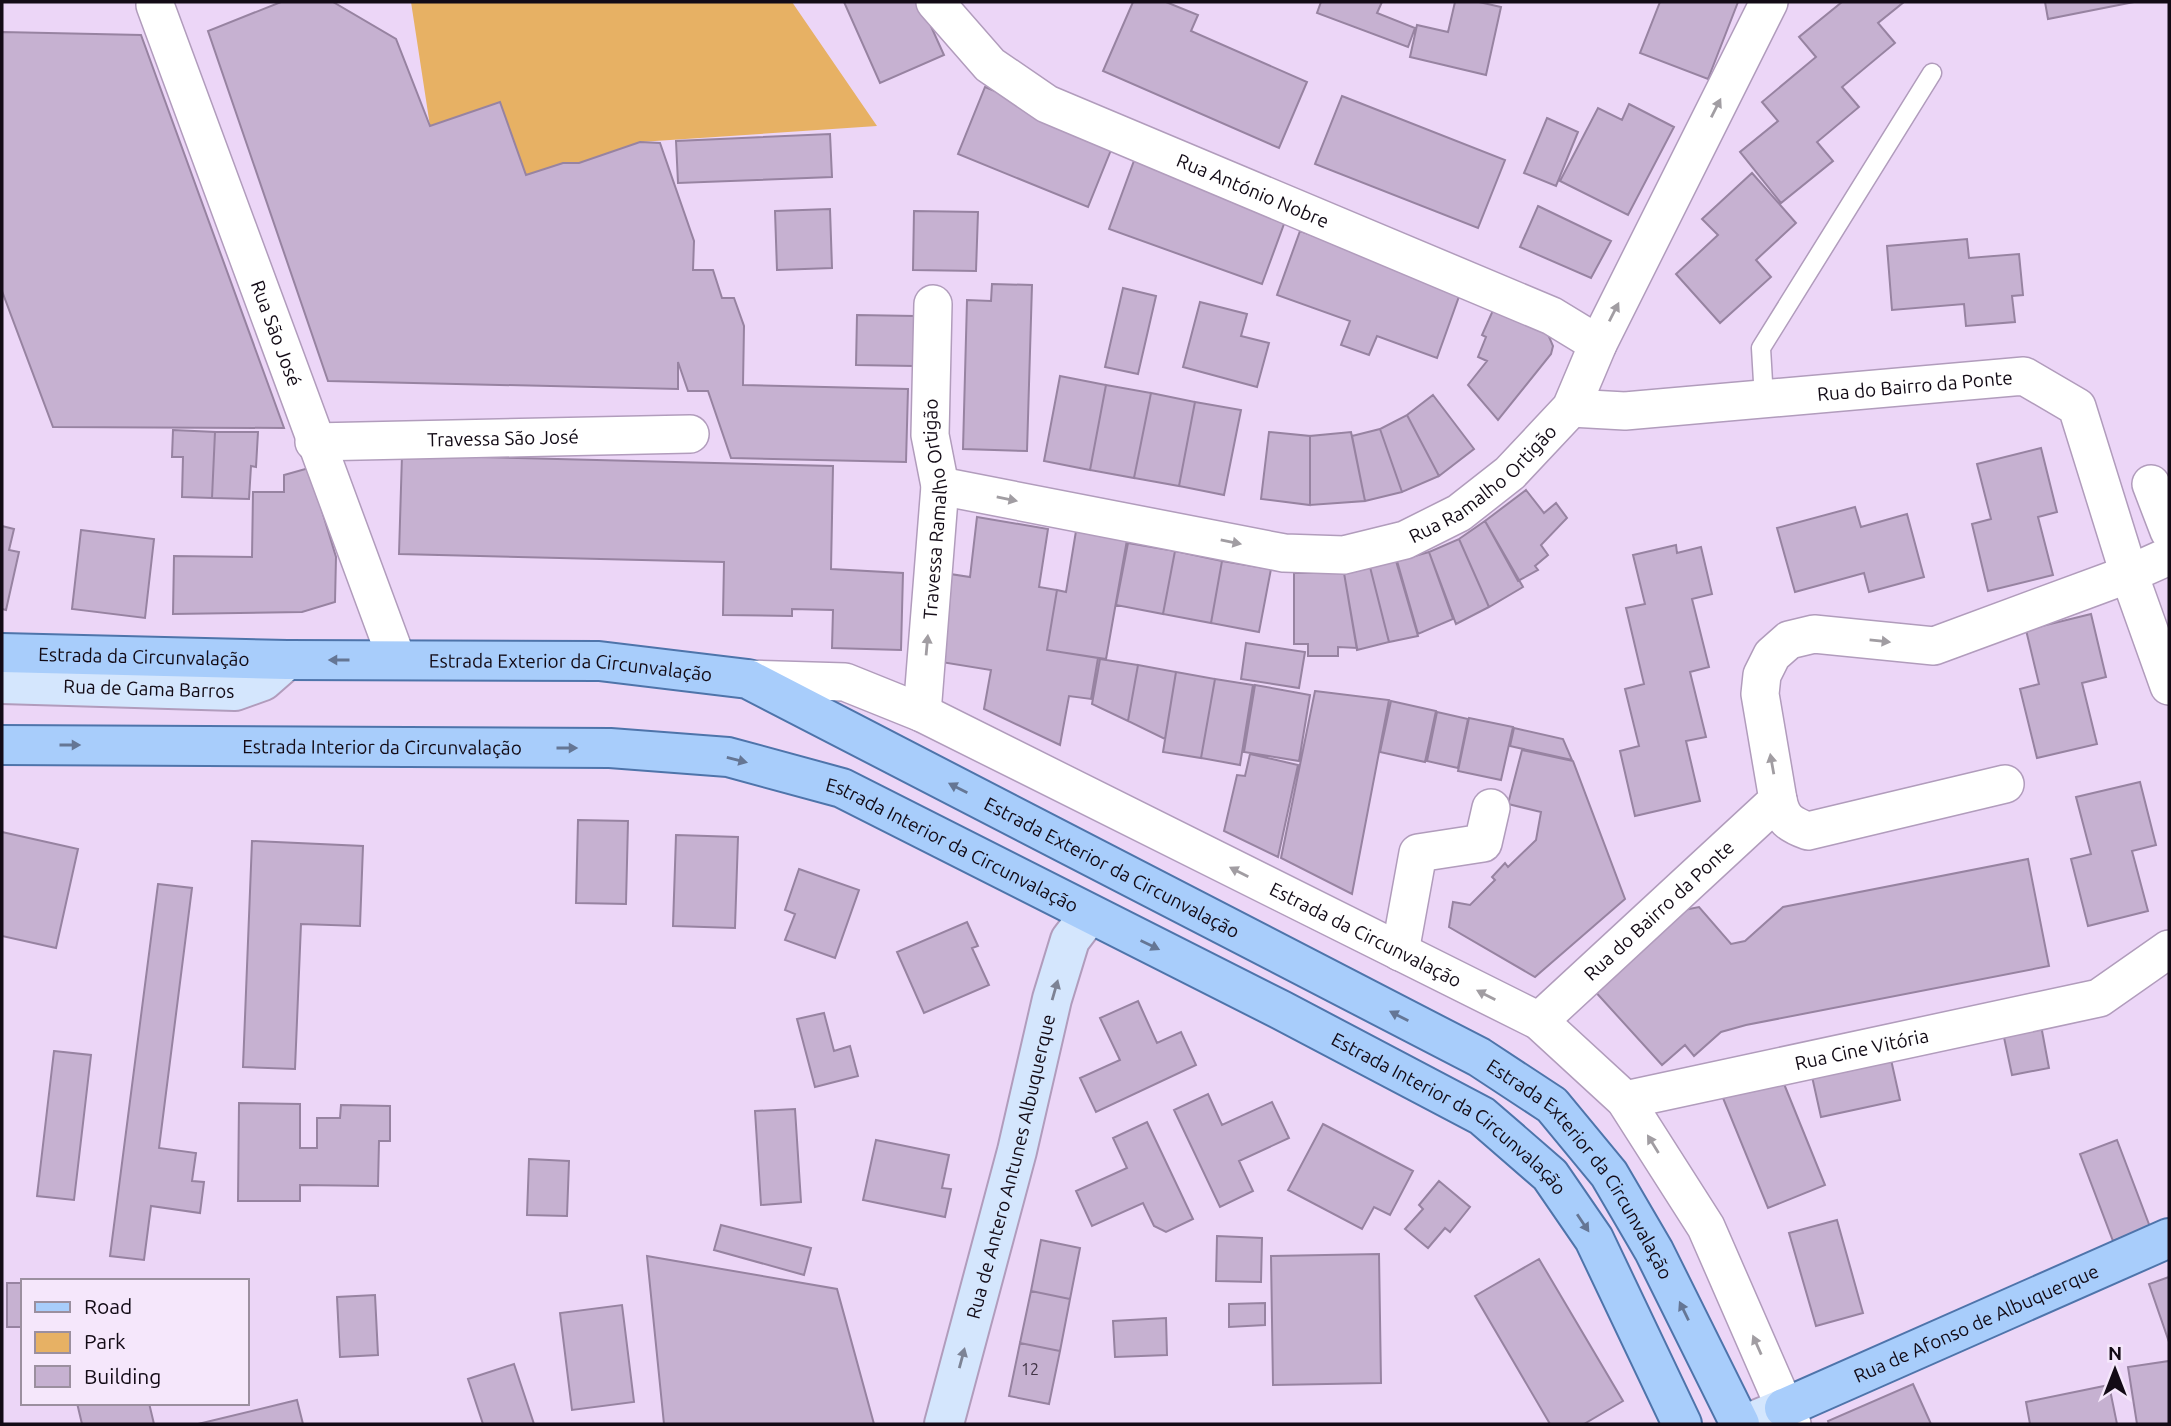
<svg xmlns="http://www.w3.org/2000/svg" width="2171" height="1426" font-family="Ubuntu,sans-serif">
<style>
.green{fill:#e7b164}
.building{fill:#c6b1d1;stroke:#9783a1;stroke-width:2}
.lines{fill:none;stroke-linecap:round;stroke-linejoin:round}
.lane-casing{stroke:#b19cbc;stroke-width:21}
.street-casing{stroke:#b19cbc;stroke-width:40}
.secondary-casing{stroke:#b19cbc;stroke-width:42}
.primary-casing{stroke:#4e74aa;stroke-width:42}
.lane{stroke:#fff;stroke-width:18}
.street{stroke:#fff;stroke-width:37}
.secondary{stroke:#d4e6fd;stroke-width:38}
.primary{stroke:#a8cdfb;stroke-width:38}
.oneway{fill:#a19da2}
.oneway2{fill:#657694}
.oneway3{fill:#7d8395}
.labels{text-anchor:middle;stroke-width:5;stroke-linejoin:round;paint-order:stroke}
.number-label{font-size:16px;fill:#403445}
.street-label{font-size:19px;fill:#130b16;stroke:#f5e7fb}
</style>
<rect width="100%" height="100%" fill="#ecd6f7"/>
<!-- green -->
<path class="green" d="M411,2H792L877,126L640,142L579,163H563L526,175L500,102L430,126Z"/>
<!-- building -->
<path class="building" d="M281,2H333L396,39L430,126L500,102L526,175L563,163H579L640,142L660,143L694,241L693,270H713L722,298H734L744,326L743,385L908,389L906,462L731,458L708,391H688L678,362V389L328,381L208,31Z
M844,2H920L944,55L880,83Z
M1133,2H1166L1198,15L1191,31L1307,82L1279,148L1103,71Z
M1321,2H1382L1377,13L1415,28L1408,47L1317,13Z
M1455,2H1479L1501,7L1486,75L1410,57L1417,25L1448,32Z
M1660,2H1738L1708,79L1640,53Z
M1842,2H1904L1878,23L1895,43L1842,87L1859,107L1817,142L1833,161L1781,203L1740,152L1778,121L1762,102L1816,57L1799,37Z
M2045,2H2134L2048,19Z
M2,32L141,35L284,428L53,427L2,291Z
M985,87L1115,140L1088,207L958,154Z
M1342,96L1505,160L1478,228L1315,164Z
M1629,104L1674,127L1628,215L1560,181L1598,108L1622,120Z
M1547,118L1578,132L1556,186L1524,173Z
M830,134L832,177L678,183L676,141Z
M1135,158L1288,213L1262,284L1109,229Z
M1752,173L1796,223L1756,260L1771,277L1720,323L1676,274L1718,235L1702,219Z
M1538,206L1611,241L1591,278L1520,247Z
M830,209L832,268L777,270L775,211Z
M914,211L978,212L976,271L913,270Z
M1300,231L1462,288L1437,358L1377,336L1369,355L1341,345L1350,321L1277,295Z
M1967,239L1969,258L2019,254L2023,295L2012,296L2015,322L1966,326L1964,304L1892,310L1887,246Z
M992,284L1032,285L1027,451L963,449L967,300L991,301Z
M1123,288L1156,296L1138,374L1105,367Z
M1200,302L1247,314L1241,336L1269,343L1257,387L1183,367Z
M1494,308L1547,332L1553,346L1551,354L1498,420L1468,385L1487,361L1478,357L1486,337L1482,335Z
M857,315L915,316L914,366L856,365Z
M1060,376L1106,385L1090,470L1044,461Z
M1106,385L1151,393L1134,478L1090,470Z
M1151,393L1195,402L1179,486L1134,478Z
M1433,395L1474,449L1439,476L1407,415Z
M1195,402L1241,410L1224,495L1179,486Z
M1407,415L1439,476L1402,492L1380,429Z
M1380,429L1402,492L1365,501L1352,436Z
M173,430L215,432L212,498L182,497L183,457H172Z
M215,432H258L256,467L251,466L249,499L212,498Z
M1269,432L1310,436V505L1261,499Z
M1351,432L1365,501L1310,505V436Z
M2041,448L2057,512L2038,517L2053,575L1988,591L1972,524L1991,519L1977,464Z
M402,455L833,466L831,569L903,573L901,650L832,648L833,610L792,609V616L723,615L724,562L399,554Z
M309,468L336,557L335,602L302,612L173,614L174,556L252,557L253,492H284V475Z
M1526,490L1544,513L1556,503L1567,518L1541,545L1548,555L1535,566L1538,570L1518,581L1485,521Z
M1855,507L1861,527L1907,514L1924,577L1869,592L1864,573L1795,592L1777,528Z
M977,517L1048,529L1039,587L1057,590L1047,650L1098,658L1091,699L1069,696L1060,745L984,709L991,670L935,661L950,574L970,577Z
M1485,521L1523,587L1489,607L1459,539Z
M2,526L14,529L9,550L19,552L6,610L2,609Z
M81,530L154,539L145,618L72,609Z
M1076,531L1127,540L1106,659L1047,650L1057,590L1066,592Z
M1459,539L1489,607L1456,624L1429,552Z
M1128,543L1175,551L1163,614L1116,605Z
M1676,545L1677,553L1701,547L1712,594L1692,599L1709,667L1690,672L1706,737L1686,741L1700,801L1635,816L1620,751L1639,746L1625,689L1644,684L1626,608L1645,604L1633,555Z
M1175,551L1222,561L1211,623L1163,614Z
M1429,552L1453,619L1418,634L1397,561Z
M1222,561L1271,569L1259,632L1211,623Z
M1396,561L1418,636L1389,642L1370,567Z
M1370,567L1389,642L1357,650L1344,573Z
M1294,573H1344L1357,648L1338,647V656H1308V644H1294Z
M2091,614L2106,677L2082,683L2097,744L2037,758L2020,689L2039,684L2026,630Z
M1246,643L1305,652L1299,688L1241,679Z
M1100,659L1138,665L1128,721L1092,704Z
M1138,665L1176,672L1165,739L1128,721Z
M1176,672L1215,679L1201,758L1163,752Z
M1215,679L1253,685L1240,765L1201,758Z
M1255,685L1310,695L1299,761L1244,752Z
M1315,691L1389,700L1352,894L1281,858Z
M1391,701L1436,711L1425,762L1380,752Z
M1437,712L1468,719L1458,768L1427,761Z
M1469,718L1513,727L1501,780L1458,771Z
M1514,728L1563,739L1572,760L1510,746Z
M1522,750L1573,761L1625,899L1535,977L1449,927L1453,902L1470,905L1495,880L1492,877L1505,863L1508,867L1536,840L1541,812L1508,804Z
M1250,754L1298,765L1278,857L1224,831L1237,775L1245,776Z
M2140,782L2156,845L2132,851L2148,911L2088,926L2071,859L2091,854L2076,797Z
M578,820L628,821L626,904L576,903Z
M2,832L78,849L56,948L2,936Z
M676,835L738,837L735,928L673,926Z
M252,841L363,846L360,926L301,924L295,1069L243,1067Z
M2028,859L2049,966L1746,1025L1721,1032L1694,1056L1685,1045L1662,1065L1592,988L1679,911L1699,907L1731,944L1745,941L1783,907Z
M799,869L859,890L835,958L785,940L795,914L785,910Z
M158,884L192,888L159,1148L196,1153L192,1181L204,1182L200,1213L151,1206L144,1260L110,1256Z
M967,922L978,946L972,948L989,985L924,1013L897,952Z
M1138,1001L1157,1043L1181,1032L1196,1065L1096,1112L1080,1078L1120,1060L1100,1018Z
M824,1013L834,1051L850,1046L858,1076L815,1087L797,1019Z
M2040,1020L2049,1068L2012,1075L2002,1028Z
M54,1051L91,1055L74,1200L37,1196Z
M1890,1055L1900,1100L1821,1117L1811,1072Z
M1780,1074L1825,1185L1768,1208L1723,1098Z
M1208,1094L1222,1125L1272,1102L1289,1138L1239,1161L1253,1191L1220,1207L1174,1110Z
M239,1103L300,1104V1148H317V1118H340L341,1105L390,1106V1141H379L378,1186L300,1185V1201H238Z
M795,1109L801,1202L761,1205L755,1111Z
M1147,1122L1193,1219L1166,1232L1154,1226L1143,1203L1092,1226L1076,1191L1127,1168L1113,1138Z
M1323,1124L1413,1171L1390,1215L1374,1207L1362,1229L1288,1190Z
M876,1140L949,1155L942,1188L951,1189L945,1217L863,1200Z
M2117,1140L2150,1227L2113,1241L2080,1154Z
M529,1159L569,1161L567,1216L527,1215Z
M1439,1181L1470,1207L1450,1232L1445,1228L1428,1248L1405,1229L1423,1209L1419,1205Z
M1837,1220L1863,1313L1816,1326L1789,1233Z
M721,1225L811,1248L804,1275L714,1250Z
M1217,1236L1262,1238L1261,1282L1216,1281Z
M1041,1240L1080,1248L1070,1299L1031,1291Z
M1379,1254L1381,1383L1273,1385L1271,1256Z
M647,1256L837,1289L874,1424H664Z
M1539,1259L1623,1401L1584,1424H1550L1475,1296Z
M2169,1277V1342L2149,1284Z
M7,1283H23V1327H7Z
M1031,1291L1070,1299L1060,1351L1020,1343Z
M375,1295L378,1355L340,1357L337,1297Z
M1265,1303V1325L1229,1327V1304Z
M622,1305L634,1402L572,1410L560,1313Z
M1166,1318L1167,1355L1115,1357L1113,1321Z
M1020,1343L1060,1351L1049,1404L1009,1396Z
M2169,1361V1424H2137L2128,1367Z
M514,1364L534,1424H483L468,1379Z
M1913,1384L1931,1424H1829L1828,1421Z
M2109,1385L2117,1424H2030L2026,1402Z
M297,1400L303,1424H198Z
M77,1403H149L154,1424H82Z"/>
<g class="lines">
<!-- lane casing -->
<g class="lane-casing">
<path id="lane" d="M1764,399L1761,348L1932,73"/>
</g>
<!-- street casing -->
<g class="street-casing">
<g id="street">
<path id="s1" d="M935,2L990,65L1047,104L1552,316L1598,344"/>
<path id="s2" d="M155,5L397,660"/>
<path id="s3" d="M1571,408L1625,411L2024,376L2077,407L2129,574L2169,686"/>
<path id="s4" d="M314,442L690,434"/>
<path d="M2151,484L2169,531"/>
<path id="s5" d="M940,486L1284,553L1344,555L1405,540L1459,513L1510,473L1571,408L1598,344L1769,2"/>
<path id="s6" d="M748,679L845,682L922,713L1539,1021L1625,1100L1706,1227L1792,1424"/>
<path id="s7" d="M922,713L940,486L930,435L933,304"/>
<path d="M1778,800C1782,819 1789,824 1808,831L2005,784"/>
<path d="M1400,952L1418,853L1483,843L1491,808"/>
<path id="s8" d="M1539,1021L1778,800L1760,694L1762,675L1772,655L1789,640L1814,634L1934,646L2129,574L2169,556"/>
<path id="s9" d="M1625,1100L2099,998L2169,949"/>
</g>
</g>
<!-- secondary casing -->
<g class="secondary-casing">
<g id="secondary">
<path id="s10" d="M2,684L235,691L263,681L287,660"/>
<path id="s11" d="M944,1424L1017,1151L1052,999L1070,940L1089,915"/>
<path d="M1746,1424L1784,1408"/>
</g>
</g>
<!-- primary casing -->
<g class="primary-casing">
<g id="primary">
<path id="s12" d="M2,653L287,660L599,661L748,679L1479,1057L1552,1105L1609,1174L1654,1251L1740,1424"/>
<path id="s13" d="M2,745L610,748L728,757L842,788L1281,1010L1482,1116L1550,1175L1594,1239L1682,1424"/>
<path id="s14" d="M1784,1408L2169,1238"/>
</g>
</g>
<!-- lane -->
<use href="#lane" class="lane"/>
<!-- street -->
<use href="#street" class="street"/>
<!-- secondary -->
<use href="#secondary" class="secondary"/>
<!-- primary -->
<use href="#primary" class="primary"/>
</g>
<!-- one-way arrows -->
<defs><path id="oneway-solid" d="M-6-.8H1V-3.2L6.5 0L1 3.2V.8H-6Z" transform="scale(1.75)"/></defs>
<g class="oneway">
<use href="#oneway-solid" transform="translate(1716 108) rotate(-63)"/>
<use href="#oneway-solid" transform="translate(1614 312) rotate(-63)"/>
<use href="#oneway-solid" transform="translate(1007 499) rotate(11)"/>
<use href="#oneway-solid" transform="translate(1231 542) rotate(11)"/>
<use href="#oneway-solid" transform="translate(1880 641) rotate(6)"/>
<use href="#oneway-solid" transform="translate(927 645) rotate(-85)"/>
<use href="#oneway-solid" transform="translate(1772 764) rotate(-100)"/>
<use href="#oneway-solid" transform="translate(1239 872) rotate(-153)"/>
<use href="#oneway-solid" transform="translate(1486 995) rotate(-153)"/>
<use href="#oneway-solid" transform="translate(1653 1144) rotate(-122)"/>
<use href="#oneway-solid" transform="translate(1757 1345) rotate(-114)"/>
</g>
<g class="oneway2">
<use href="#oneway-solid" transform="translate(339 660) rotate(180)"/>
<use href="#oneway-solid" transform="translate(70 745)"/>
<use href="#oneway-solid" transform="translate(567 748)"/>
<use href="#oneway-solid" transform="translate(737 760) rotate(14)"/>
<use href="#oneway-solid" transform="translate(958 788) rotate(-153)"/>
<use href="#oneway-solid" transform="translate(1150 945) rotate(26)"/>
<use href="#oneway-solid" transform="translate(1399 1016) rotate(-153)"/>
<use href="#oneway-solid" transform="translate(1583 1223) rotate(56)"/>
<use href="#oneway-solid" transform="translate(1684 1311) rotate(-116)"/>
</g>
<g class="oneway3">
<use href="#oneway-solid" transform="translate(1055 990) rotate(-74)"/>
<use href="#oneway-solid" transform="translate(962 1358) rotate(-75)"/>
</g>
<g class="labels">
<!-- number labels -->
<g class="number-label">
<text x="1030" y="1375">12</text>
</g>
<!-- street labels -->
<g class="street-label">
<text dy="7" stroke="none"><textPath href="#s1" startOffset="376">Rua António Nobre</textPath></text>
<text dy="7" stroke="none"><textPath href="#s2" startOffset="350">Rua São José</textPath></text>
<text dy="7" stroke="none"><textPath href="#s3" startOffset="345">Rua do Bairro da Ponte</textPath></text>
<text dy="7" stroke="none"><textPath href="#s4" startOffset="189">Travessa São José</textPath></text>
<text dy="7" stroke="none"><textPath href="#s5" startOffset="570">Rua Ramalho Ortigão</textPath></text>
<text dy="7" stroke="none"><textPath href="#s7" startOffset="205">Travessa Ramalho Ortigão</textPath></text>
<text dy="7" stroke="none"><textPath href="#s12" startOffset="142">Estrada da Circunvalação</textPath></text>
<text dy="7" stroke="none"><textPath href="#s12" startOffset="569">Estrada Exterior da Circunvalação</textPath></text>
<text dy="7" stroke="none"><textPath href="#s10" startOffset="147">Rua de Gama Barros</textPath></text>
<text dy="7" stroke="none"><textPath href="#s13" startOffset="380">Estrada Interior da Circunvalação</textPath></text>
<text dy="7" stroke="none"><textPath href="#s13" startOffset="968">Estrada Interior da Circunvalação</textPath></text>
<text dy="7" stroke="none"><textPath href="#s12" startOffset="1157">Estrada Exterior da Circunvalação</textPath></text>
<text dy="7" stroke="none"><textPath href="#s8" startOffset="163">Rua do Bairro da Ponte</textPath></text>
<text dy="7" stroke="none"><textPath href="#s6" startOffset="676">Estrada da Circunvalação</textPath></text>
<text dy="7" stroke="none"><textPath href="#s9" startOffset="242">Rua Cine Vitória</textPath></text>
<text dy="7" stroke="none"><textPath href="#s13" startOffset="1535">Estrada Interior da Circunvalação</textPath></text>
<text dy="7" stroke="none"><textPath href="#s11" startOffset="266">Rua de Antero Antunes Albuquerque</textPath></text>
<text dy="7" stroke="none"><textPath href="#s12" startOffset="1724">Estrada Exterior da Circunvalação</textPath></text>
<text dy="7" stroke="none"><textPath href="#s14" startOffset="210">Rua de Afonso de Albuquerque</textPath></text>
</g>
</g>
<!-- border -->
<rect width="2171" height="1426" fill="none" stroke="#130b16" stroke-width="7"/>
<!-- legend -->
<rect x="21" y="1279" width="228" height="126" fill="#f5e7fb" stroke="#9b8f9f" stroke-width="2"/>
<rect x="35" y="1302" width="35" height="10" fill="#a8cdfb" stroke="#9b8f9f" stroke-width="2"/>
<text x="84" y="1314" font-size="21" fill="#130b16">Road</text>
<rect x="35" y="1332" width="35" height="21" fill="#e7b164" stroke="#9b8f9f" stroke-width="2"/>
<text x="84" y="1349" font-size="21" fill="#130b16">Park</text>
<rect x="35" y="1366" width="35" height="21" fill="#c6b1d1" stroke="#9b8f9f" stroke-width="2"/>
<text x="84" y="1384" font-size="21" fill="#130b16">Building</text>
<!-- north arrow -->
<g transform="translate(2115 1370)" stroke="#f5e7fb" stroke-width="5" paint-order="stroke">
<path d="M0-5L12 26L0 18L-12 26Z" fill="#130b16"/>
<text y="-10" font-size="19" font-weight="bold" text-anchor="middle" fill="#130b16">N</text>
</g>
</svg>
